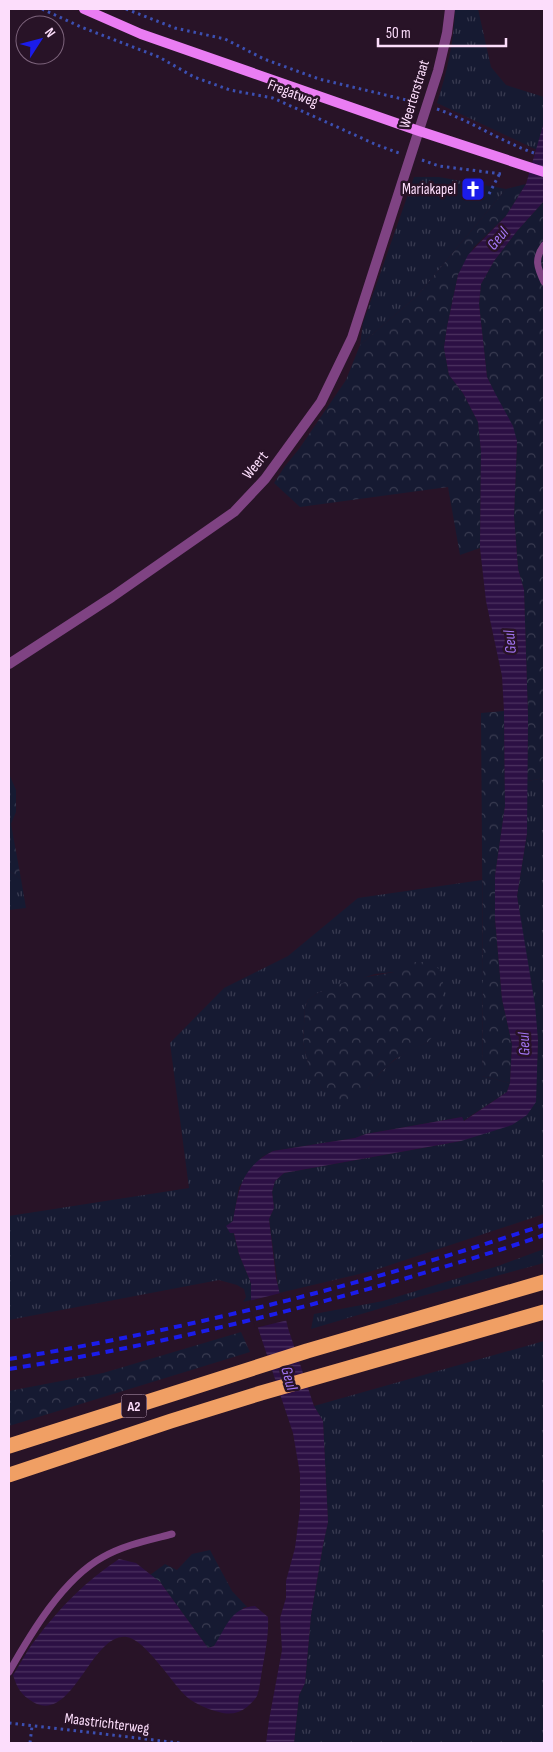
<svg xmlns="http://www.w3.org/2000/svg" width="553" height="1752" font-family="'Sofia Sans Condensed',sans-serif">
<style>
.grass{fill:url(#grass-tufts);fill-rule:evenodd}
.forest{fill:url(#forest-crowns)}
.water{fill:url(#water-rules)}
.pier{fill:#281327}
.lines{fill:none;stroke-linecap:round;stroke-linejoin:round}
.path{stroke:#3c4fb1;stroke-width:3;stroke-dasharray:2.5 4;stroke-linecap:butt}
.lane{stroke:#7f4383;stroke-width:7}
.street{stroke:#7f4383;stroke-width:10}
.secondary{stroke:#ea7df3;stroke-width:10}
.highway{stroke:#f09f64;stroke-width:15}
.rail{stroke:#1b1cea;stroke-width:4;stroke-dasharray:8 6;stroke-linecap:butt}
.labels{text-anchor:middle;stroke-width:5;stroke-linejoin:round;paint-order:stroke}
.shield{fill:#281327;stroke:#bca0bb;stroke-width:1}
.shield-label{font-size:14px;font-weight:bold;fill:#fcddfb}
.street-label{font-size:15px;fill:#fcddfb;stroke:#281327}
.poi-label{font-size:15px;fill:#fcddfb;stroke:#281327;text-anchor:end}
.water-label{font-size:16px;font-style:italic;fill:#a275f2;stroke:#281327}
</style>
<defs>
<pattern id="grass-tufts" width="24" height="20" patternUnits="userSpaceOnUse" patternTransform="scale(1.25)"><rect width="24" height="20" fill="#161a32"/><path d="M3 7l-1-3M5 7V3M7 7l1-3M15 17l-1-3M17 17v-4M19 17l1-3" fill="none" stroke="#393b51"/></pattern>
<pattern id="forest-crowns" width="20" height="18" patternUnits="userSpaceOnUse" patternTransform="scale(1.25)"><rect width="20" height="18" fill="#161a32"/><path d="M2 6a3 3 0 1 1 6 0M12 15a3 3 0 1 1 6 0" fill="none" stroke="#393b51"/></pattern>
<pattern id="water-rules" width="6" height="5" patternUnits="userSpaceOnUse" patternTransform="scale(1.25)"><rect width="6" height="5" fill="#2c1044"/><path d="M0 2.5h6" fill="none" stroke="#4c3260"/></pattern>
</defs>
<rect width="100%" height="100%" fill="#281327"/>
<!-- grass -->
<path class="grass" d="M455,9H478L491,67L506,85L544,97V122L537,150L437,103C447,72 454,42 455,9Z
M414,177H439L506,189L417,296L360,345L363,323Z
M544,778V1214L372,1271L279,1293L269,1219L274,1208L272,1192L275,1181L284,1173L461,1141L537,1065L538,1040L517,896L527,833V781Z
M9,871L21,879L26,908L9,910Z
M482,880L483,984L482,1076L510,1083L507,1092L463,1121L462,1117L366,1134L355,1138L273,1151L262,1157L239,1187L233,1221L231,1223L239,1254L251,1283V1300L243,1302L246,1297L244,1289L237,1285L219,1280L9,1320V1216L189,1188L170,1043L224,988L288,956L358,898ZM394,972L428,1042C399,1055 386,1063 368,1089L324,1091L310,1071L303,1042L305,1008L308,1000L318,993L375,974Z
M544,1249V1263L422,1296L311,1329L314,1314L383,1301L498,1266Z
M544,1341V1743H294L299,1695L305,1683L311,1615L323,1545L328,1522L323,1421L314,1406Z"/>
<!-- forest -->
<path class="forest" d="M526,184L506,216L474,247L458,275L447,327L444,348L449,375L463,393L478,422L481,451L480,548L460,555L448,487L300,507L274,483L285,466L299,449L346,380L360,345L417,296L506,189Z
M544,201V778L527,781L528,717L524,590L518,569L514,516L517,441L487,377L479,304L481,284L494,261L517,231Z
M504,711L505,806L495,876V918L502,999L512,1044L510,1083L482,1076L483,984L481,713Z
M9,774L16,790V812L11,824L21,879L9,871Z
M415,962H428L439,969L443,983L442,1025L428,1042L395,1059L380,1073L368,1089L356,1099L338,1100L324,1091L310,1072L303,1042L305,1008L308,1000L318,993L350,980L394,972L404,965Z
M241,1332L250,1352L9,1426V1391L103,1373Z
M210,1550L232,1591L247,1607H244L214,1646L208,1648L160,1582L150,1575L165,1564L177,1570L192,1554Z"/>
<!-- water -->
<path class="water" d="M544,122V201L517,231L494,261L481,284L479,304L487,377L496,395L513,426L517,441L514,516L518,569L524,590L528,717L527,833L517,896L535,1005L538,1040L536,1102L527,1115L512,1125L461,1141L284,1173L275,1181L272,1192L274,1208L269,1219L276,1278L288,1328L314,1406L323,1421L328,1522L323,1545L311,1615L305,1683L299,1695L294,1743H266L269,1720L282,1650L280,1618L286,1598V1581L295,1548L300,1509V1474L293,1433L258,1328L251,1300V1283L239,1254L234,1233H230L226,1226L233,1221C239,1188 241,1168 273,1151L355,1138L366,1134L462,1117L464,1121L507,1092L510,1083L512,1044L502,999L495,918V876L505,806L504,711L502,676L486,601L480,548L481,451L478,422L463,393L449,375L444,348L447,327L458,275L468,255L506,216L526,184Z
M119,1559L136,1563L160,1582L208,1648L214,1646C226,1628 230,1608 255,1606L268,1617C269,1638 264,1657 261,1677C260,1683 259,1691 257,1696C255,1700 250,1704 247,1707C238,1714 229,1715 219,1712C209,1710 196,1704 188,1698C172,1684 146,1640 127,1637C91,1632 73,1725 33,1702C21,1695 17,1688 13,1675C21,1663 27,1650 36,1639C59,1608 87,1580 119,1559Z"/>
<!-- pier -->
<path class="pier" d="M281,1293L288,1320L255,1328L249,1301Z"/>
<g class="lines">
<!-- path -->
<path class="path" d="M42,9L81,27L159,57L194,77L230,90L273,98L377,145L399,153
M126,9L175,28L225,39L264,59L319,79L415,102
M437,109C471,121 500,141 534,153
M422,160L439,166L502,174
M489,194L500,173
M9,1723L180,1743
M30,1743L32,1726"/>
<!-- lane -->
<path class="lane" d="M544,245C534,259 537,267 544,282
M9,1672C31,1633 63,1579 103,1557C124,1545 149,1540 172,1534"/>
<!-- street -->
<path class="street" d="M9,664L112,597L234,512L265,479L321,402L352,338L438,71L447,33L450,9"/>
<!-- secondary -->
<path class="secondary" d="M84,9L141,34L419,131L544,172"/>
<!-- highway -->
<path class="highway" d="M9,1446L307,1351L544,1282
M9,1475L171,1421L261,1393L544,1312"/>
<!-- rail -->
<path class="rail" d="M9,1359C191,1329 369,1283 544,1225
M9,1369C143,1348 276,1316 407,1278C453,1264 499,1251 544,1235"/>
</g>
<!-- icons -->
<defs>
<g id="church-square" transform="scale(1.25)"><rect x="-9" y="-9" width="18" height="18" rx="4" fill="#1b1cea" stroke="#281327"/><path d="M-1.2-6h2.4v3.5h3.3v2.4h-3.3V6h-2.4V-.1h-3.3v-2.4h3.3Z" fill="#fff"/></g>
</defs>
<g fill-rule="evenodd">
<use href="#church-square" x="473" y="189"/>
</g>
<g class="labels">
<!-- shield labels -->
<rect class="shield" x="121.5" y="1394.5" width="25" height="23" rx="4"/>
<g class="shield-label">
<text x="134" y="1411">A2</text>
</g>
<!-- street labels -->
<g class="street-label">
<text transform="translate(293 93) rotate(21)" y="5">Fregatweg</text>
<text transform="translate(414 94) rotate(-73)" y="5">Weerterstraat</text>
<text transform="translate(255 465) rotate(-51)" y="5">Weert</text>
<text transform="translate(107 1723) rotate(7)" y="5">Maastrichterweg</text>
</g>
<!-- poi labels -->
<g class="poi-label">
<text x="456" y="194">Mariakapel</text>
</g>
<!-- water labels -->
<g class="water-label">
<text transform="translate(497 238) rotate(-50)" y="6">Geul</text>
<text transform="translate(509 642) rotate(-95)" y="6">Geul</text>
<text transform="translate(523 1044) rotate(-92)" y="6">Geul</text>
<text transform="translate(290 1378) rotate(74)" y="6">Geul</text>
</g>
</g>
<!-- border -->
<rect width="553" height="1752" fill="none" stroke="#fcddfb" stroke-width="20"/>
<!-- north arrow -->
<g transform="translate(40 40) rotate(54)"><circle r="24" fill="#281327" stroke="#7d647c"/>
<path d="M0-4L9 19L0 12L-9 19Z" fill="#1b1cea"/>
<text y="-8" font-size="14" font-weight="bold" text-anchor="middle" fill="#fcddfb">N</text>
</g>
<!-- scale -->
<path d="M378 38v8h128v-8" fill="none" stroke="#fcddfb" stroke-width="2.5"/>
<text x="386" y="38" font-size="15" fill="#fcddfb" stroke="#281327" stroke-width="4" paint-order="stroke">50 m</text>
</svg>
